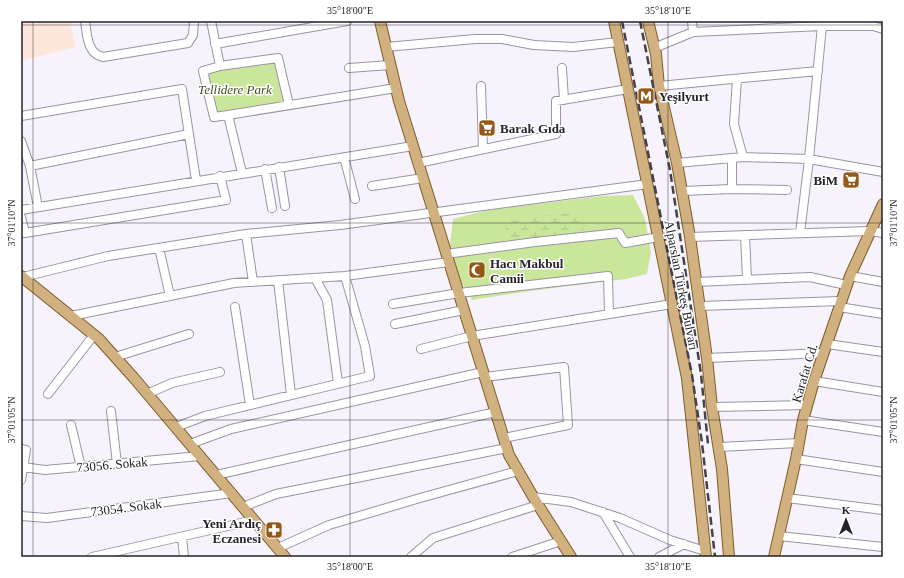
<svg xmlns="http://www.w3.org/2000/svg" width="904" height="578" font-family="Georgia,serif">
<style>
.education{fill:#fde6da}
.green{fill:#c9e69b}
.wetland{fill:url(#wetland-marsh)}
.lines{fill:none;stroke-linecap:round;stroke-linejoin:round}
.minor-casing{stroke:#9c93a7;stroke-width:10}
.major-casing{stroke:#805d29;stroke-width:12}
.minor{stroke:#fff;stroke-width:8}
.major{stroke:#d0b17f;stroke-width:10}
.rail{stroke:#444149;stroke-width:2.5;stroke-dasharray:8 4;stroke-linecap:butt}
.ticks{fill:none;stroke:#25222a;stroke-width:1;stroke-opacity:0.45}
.labels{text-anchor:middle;stroke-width:3;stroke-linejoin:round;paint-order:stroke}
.park-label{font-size:13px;font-style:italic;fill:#3f511b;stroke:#fff}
.poi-label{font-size:13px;font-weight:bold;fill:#25222a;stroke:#fff;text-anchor:start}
.street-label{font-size:13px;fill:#25222a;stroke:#fff}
.neatline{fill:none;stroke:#25222a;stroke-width:1.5}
.ticks-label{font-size:10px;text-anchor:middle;fill:#25222a}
</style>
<defs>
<pattern id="wetland-marsh" width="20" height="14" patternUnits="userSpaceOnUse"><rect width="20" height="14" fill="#c9e69b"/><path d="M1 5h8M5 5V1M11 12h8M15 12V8" fill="none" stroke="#acc586"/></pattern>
</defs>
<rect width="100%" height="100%" fill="#f7f3fc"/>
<!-- education -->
<path class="education" d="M21,21H70L75,47L21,61Z"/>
<!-- green -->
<path class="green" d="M276,61L286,103L216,115L206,72L220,68Z
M633,195L645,219L651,252L647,274L626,279L530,291L472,300L461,281L450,245L453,219L488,210L602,196Z"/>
<!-- wetland -->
<path class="wetland" d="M581,212L584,235L507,244L505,222L542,216Z"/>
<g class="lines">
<!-- minor casing -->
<g class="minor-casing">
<path id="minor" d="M85,21C87,34 87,54 103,57L188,43L193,35L194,21
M211,21L220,66L203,71L214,117L228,115L242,173
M692,21L693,32
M215,44L347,21
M386,47L475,39H502L534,45L573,47L618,42
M654,48L693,32L822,26H873L883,29
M220,66L278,58L289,105
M349,68L390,65
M562,68L564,100
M737,79L734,124L743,157
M481,86L483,149
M659,86L818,71
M228,115L396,88
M21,116L182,89L196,180
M21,141L30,166L38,207
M344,157L355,199
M732,158V189
M418,163L556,134V101L628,89
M677,163L743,157L809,159L883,172
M30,166L189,134
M279,167L285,206
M265,169L272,208
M372,186L423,178
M682,191L732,189L787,190
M21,210L413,146
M21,217L25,233L226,200L220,176
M800,233L809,159L822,26
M246,234L253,282
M745,235L747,279
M690,237L870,231L883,233
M159,248L170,296
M446,254L535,242L619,233L625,243L659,237
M850,276L883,282
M23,277L108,256L246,234L340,225L648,184
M315,278L327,300L338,383
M278,280L291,395
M696,282L810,277L846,285
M393,304L459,293L608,276L609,314
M700,306L840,301
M235,307L250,405
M839,307L883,314
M71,316L234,283L345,276L449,262
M395,324L464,310
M827,344L883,352
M421,349L472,336L672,304
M115,357L189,334
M707,358L824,353
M485,377L564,367L568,425L504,438
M814,381L883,392
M48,394L94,335
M147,394L172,383L220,372
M712,407L807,405
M111,411L117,464
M803,420L883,432
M71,425L81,467
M176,427L205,416L370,376L365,346L345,276
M190,444L231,429L483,372
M719,447L799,443
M21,449L26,450L21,480
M796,459L883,472
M23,467L45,470L200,456
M216,475L496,412
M533,497L571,502L620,518L670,540L705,551
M787,498L883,510
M243,507L276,494L507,448
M603,512L630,557
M21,516L47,518L232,493
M779,536L883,547
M182,537L184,557
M278,548L329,525L420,498L518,471
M92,557L254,520
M411,557L433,538L538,505
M512,557L561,541
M659,557L684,544"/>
</g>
<!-- major casing -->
<g class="major-casing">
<path id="major" d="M380,21L399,101L509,455L535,500L571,557
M614,21L687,378L706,557
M648,21L656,54L659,86L677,163L690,237L707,358L712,407L722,469L729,557
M21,276L99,339L134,378L285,557
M774,557L796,459L803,420L814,381L850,276L883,204"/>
</g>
<!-- minor -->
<use href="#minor" class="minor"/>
<!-- major -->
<use href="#major" class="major"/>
<!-- rail -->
<path class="rail" d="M622,21L692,375L702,443L715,557
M640,21L670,170L701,374L708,444"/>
</g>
<!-- ticks -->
<path class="ticks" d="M33,21V557M350,21V557M668,21V557M21,25H883M21,223H883M21,420H883"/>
<!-- icons -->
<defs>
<g id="metro-square" transform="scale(0.9)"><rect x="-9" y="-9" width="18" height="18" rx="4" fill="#945917" stroke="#fff"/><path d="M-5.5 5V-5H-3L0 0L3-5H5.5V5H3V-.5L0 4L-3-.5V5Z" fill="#fff"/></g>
<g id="supermarket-square" transform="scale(0.9)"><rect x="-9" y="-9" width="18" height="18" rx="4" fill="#945917" stroke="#fff"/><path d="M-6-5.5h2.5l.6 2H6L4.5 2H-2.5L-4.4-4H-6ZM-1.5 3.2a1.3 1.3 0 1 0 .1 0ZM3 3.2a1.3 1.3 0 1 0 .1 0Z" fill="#fff"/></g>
<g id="mosque-square" transform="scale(0.9)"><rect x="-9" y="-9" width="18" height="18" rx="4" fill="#945917" stroke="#fff"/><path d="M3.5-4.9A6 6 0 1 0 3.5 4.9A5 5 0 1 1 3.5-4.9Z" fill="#fff"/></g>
<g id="pharmacy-square" transform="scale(0.9)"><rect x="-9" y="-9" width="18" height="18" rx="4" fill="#945917" stroke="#fff"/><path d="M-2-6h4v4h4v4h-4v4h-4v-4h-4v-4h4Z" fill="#fff"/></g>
</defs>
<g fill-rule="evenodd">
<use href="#metro-square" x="646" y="96"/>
<use href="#supermarket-square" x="487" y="128"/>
<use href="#supermarket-square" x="851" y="180"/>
<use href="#mosque-square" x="477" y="270"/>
<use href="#pharmacy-square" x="274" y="530"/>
</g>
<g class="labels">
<!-- park labels -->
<g class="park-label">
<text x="235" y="94">Tellidere Park</text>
</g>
<!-- poi labels -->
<g class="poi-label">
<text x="659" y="101">Yeşilyurt</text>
<text x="500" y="133">Barak Gıda</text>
<text x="838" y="185" text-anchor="end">BiM</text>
<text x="490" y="268">Hacı Makbul<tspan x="490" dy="15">Camii</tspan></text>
<text x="261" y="528" text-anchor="end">Yeni Ardıç<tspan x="261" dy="15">Eczanesi</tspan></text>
</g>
<!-- street labels -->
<g class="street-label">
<text transform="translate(682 285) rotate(79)" y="5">Alparslan Türkeş Bulvarı</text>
<text transform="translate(804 373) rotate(-73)" y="5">Karafat Cd.</text>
<text transform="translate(112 464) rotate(-5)" y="5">73056. Sokak</text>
<text transform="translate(126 507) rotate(-7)" y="5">73054. Sokak</text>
</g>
</g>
<!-- border -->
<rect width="904" height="578" fill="none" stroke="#ffffff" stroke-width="44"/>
<!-- north arrow -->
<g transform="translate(846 520)" stroke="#ffffff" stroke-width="3" paint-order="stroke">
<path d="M0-3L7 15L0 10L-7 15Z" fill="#25222a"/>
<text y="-6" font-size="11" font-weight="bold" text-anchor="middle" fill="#25222a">K</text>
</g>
<rect x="22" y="22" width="860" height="534" class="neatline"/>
<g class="ticks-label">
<text x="350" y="14">35°18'00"E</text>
<text x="668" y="14">35°18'10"E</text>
<text transform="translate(11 223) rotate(-90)" y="4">37°01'10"N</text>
<text transform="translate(893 223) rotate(-90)" y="4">37°01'10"N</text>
<text transform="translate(11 420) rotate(-90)" y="4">37°01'05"N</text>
<text transform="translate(893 420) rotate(-90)" y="4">37°01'05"N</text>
<text x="350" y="570">35°18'00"E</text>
<text x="668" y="570">35°18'10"E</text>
</g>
</svg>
